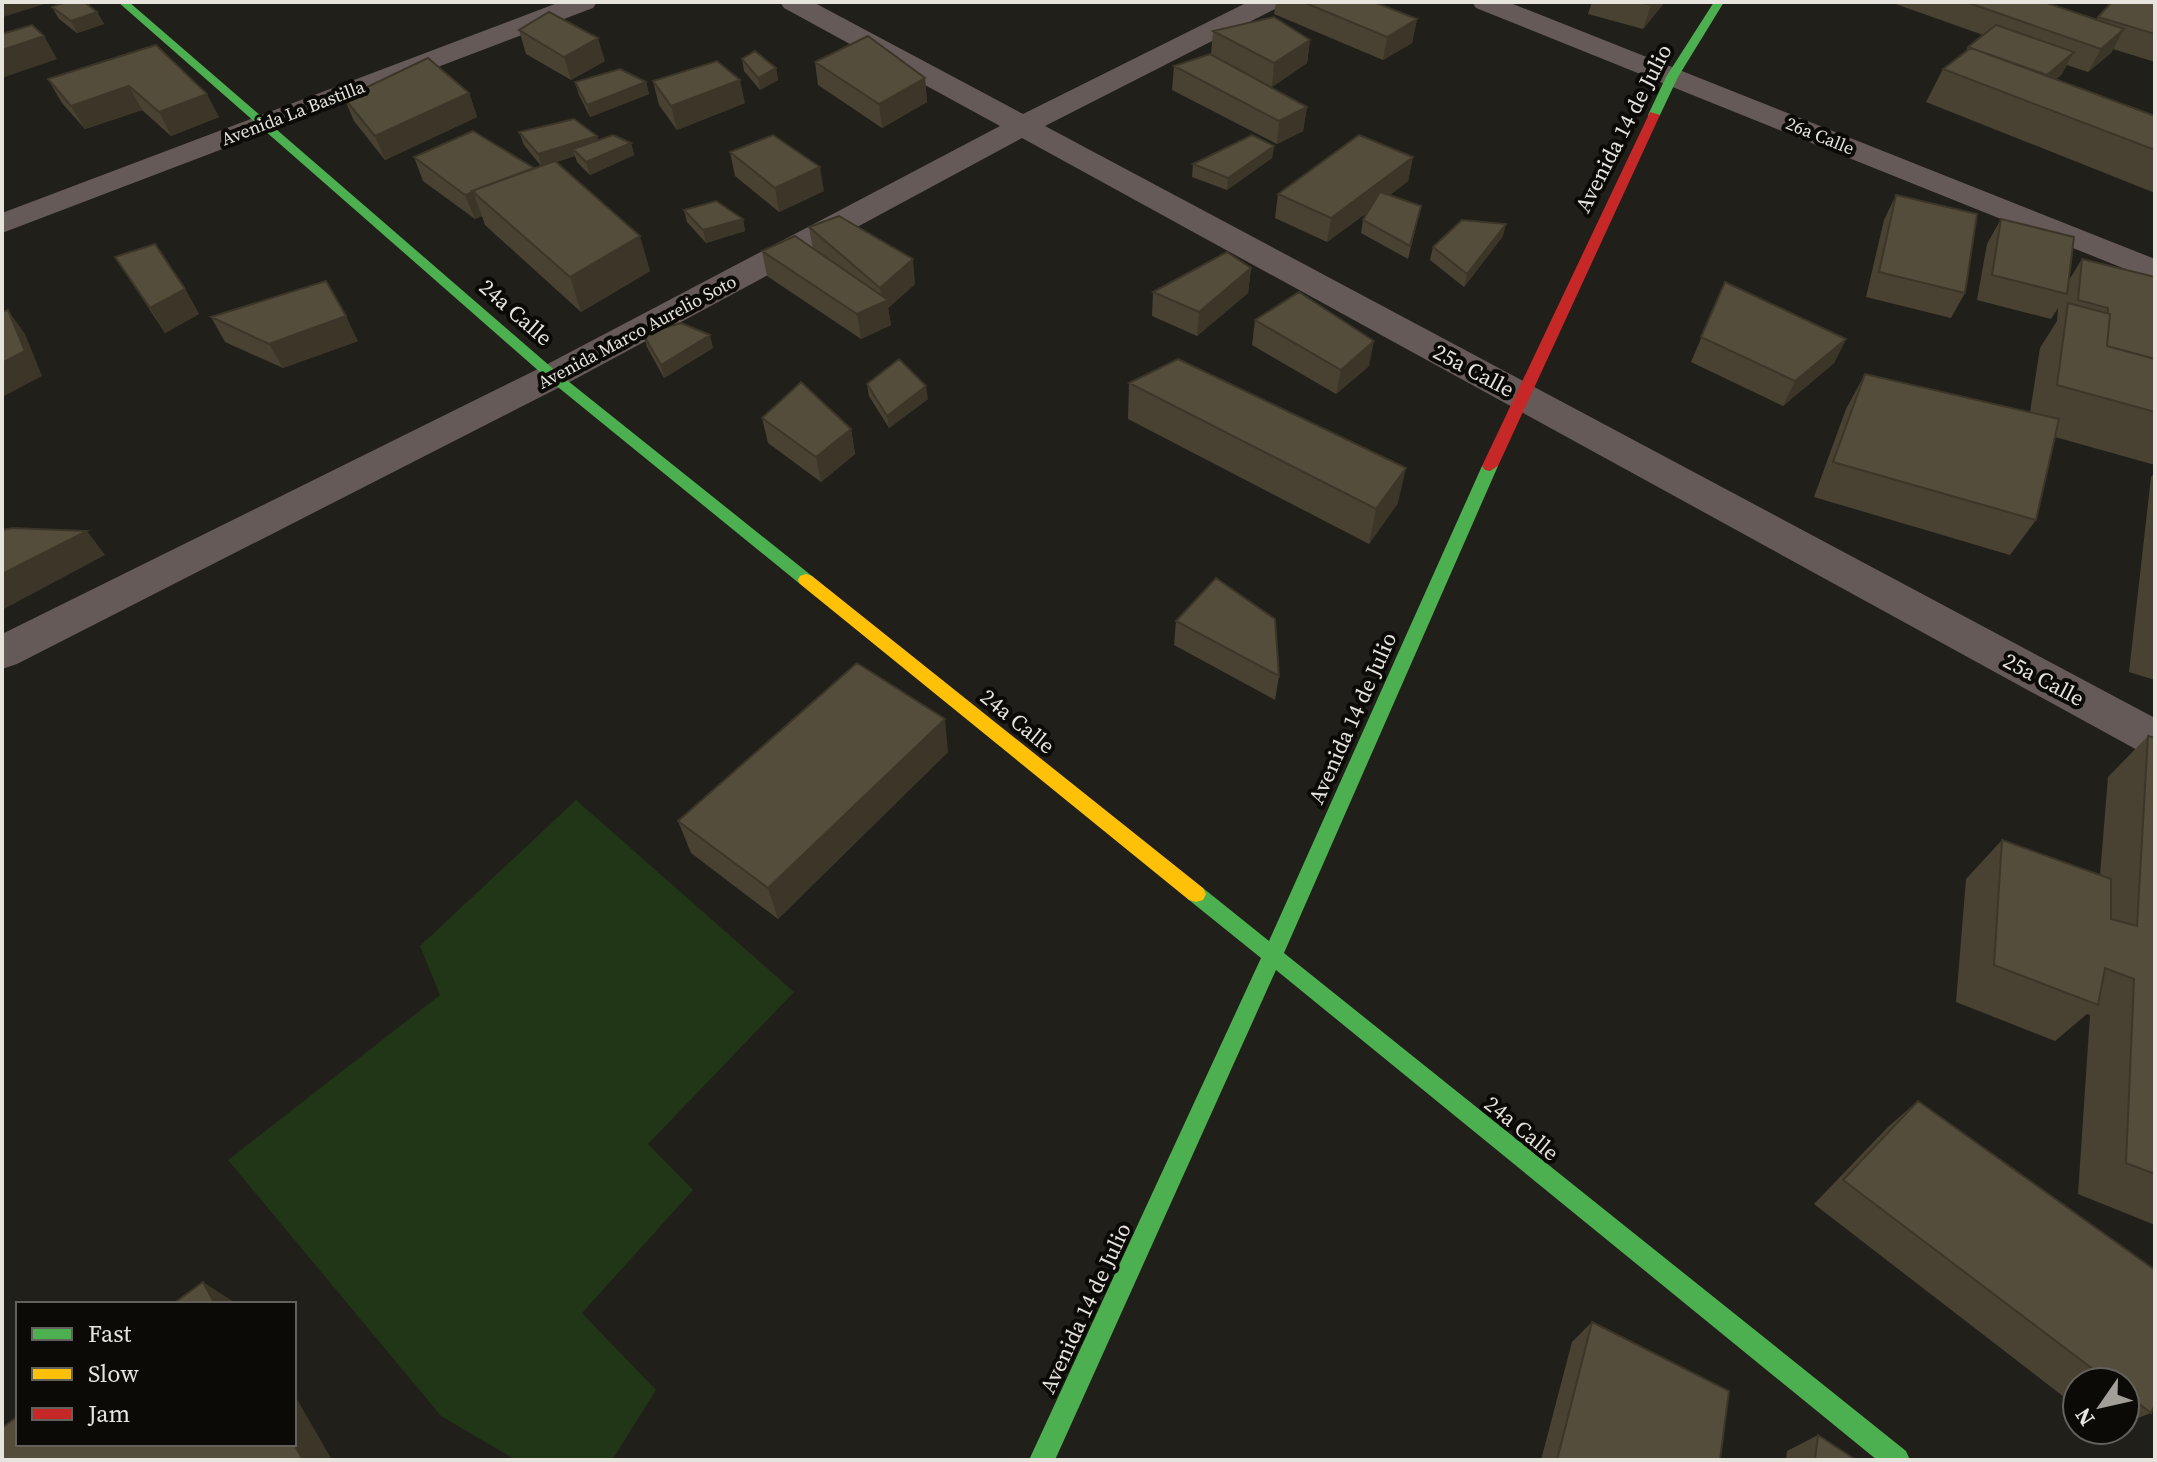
<svg xmlns="http://www.w3.org/2000/svg" width="2157" height="1462" font-family="'Source Serif 4',serif">
<style>
.green{fill:#203617}
.lines{fill:none;stroke-linecap:round;stroke-linejoin:round}
.street{fill:#655a57;fill-rule:evenodd}
.fast{fill:#4caf50;fill-rule:evenodd}
.slow{fill:#ffc107;fill-rule:evenodd}
.jam{fill:#c62828;fill-rule:evenodd}
.wall{fill:#494233}
.shaded-wall{fill:#3c3629}
.building{fill:#554d3b;stroke:#3c3629;stroke-width:2}
.labels{text-anchor:middle;stroke-width:8;stroke-linejoin:round;paint-order:stroke}
.far-street-label{font-size:18px;fill:#e7e4de;stroke:#0c0a07}
.street-label{font-size:22px;fill:#e7e4de;stroke:#0c0a07}
</style>
<rect width="100%" height="100%" fill="#211f1a"/>
<!-- green -->
<path class="green" d="M576,800L794,992L648,1144L693,1190L582,1313L656,1390L612,1460H516L441,1416L228,1160L440,995L420,946Z"/>
<g class="lines">
<!-- street -->
<path class="street" d="M560,2H597L593,8L2,233V213Z
M780,2H813L1023,114L1248,2H1281L1277,8L1045,126L2155,718V756L2139,751L1022,138L566,384L17,664L2,669V634L540,368L1000,126L784,8Z
M1472,2H1508L2155,259V281L1476,8Z"/>
<!-- fast -->
<path class="fast" d="M118,2H129L558,373L812,576L814,580L812,584H800L548,379Z
M1714,2H1724L1678,77L1660,115L1650,118L1648,115L1666,77Z
M1490,461L1498,466L1284,953L1906,1451L1910,1460H1877L1276,970L1055,1460H1029L1261,958L1189,900L1186,894L1189,888L1196,886L1203,888L1269,941L1482,466Z"/>
<!-- slow -->
<path class="slow" d="M806,574L812,576L1203,888L1206,894L1203,900L1196,902L1189,900L800,584L798,580L800,576Z"/>
<!-- jam -->
<path class="jam" d="M1650,112L1660,115L1498,466L1490,471L1485,470L1482,466Z"/>
</g>
<!-- wall -->
<path class="wall" d="M1276,2H1374L1417,19L1412,43L1383,60L1274,14Z
M1592,2H1665L1643,29L1588,14Z
M1890,2H2044L2097,20L2098,17L2155,2V62L2113,49L2111,53L2088,72L2067,65L2061,75L2056,79L2155,116V193L1926,102L1943,69L1966,51L1968,47L1983,35Z
M52,7L97,12L104,24L77,33L59,19Z
M519,30L605,61L571,80L526,54Z
M1213,31L1310,40L1307,63L1272,87L1211,54Z
M156,45L219,117L171,136L142,110L85,129L62,103L48,79Z
M742,59L776,68L778,80L760,90L744,71Z
M815,62L925,78L927,102L882,128L818,85Z
M1174,66L1307,107L1303,131L1277,144L1172,90Z
M653,81L745,103L677,130L659,105Z
M575,82H646L649,94L590,117L579,95Z
M469,93L477,117L385,160L354,121L344,98Z
M519,132L631,143L634,155L590,175L577,162L575,156L556,162L650,271L581,312L485,225L482,216L475,219L423,181L414,157L534,168L541,166L524,145Z
M1274,146L1272,158L1227,190L1192,177L1193,164Z
M730,152L824,191L779,212L735,176Z
M1413,157L1408,181L1390,195L1421,206L1408,259L1361,233L1363,220L1368,212L1327,242L1275,218L1278,194Z
M1896,195L1965,293L1951,318L1866,297L1884,220Z
M684,210L743,219L745,231L706,243L687,222Z
M2001,219L2069,280L2082,259L2155,277V465L2055,437L2036,520L2010,555L1814,497L1846,409L1865,374L2030,412L2040,348L2057,321L2058,308L2051,319L1977,300L1987,244Z
M809,227L915,284L888,308L891,325L861,339L767,276L762,251L813,249Z
M1503,236L1464,287L1430,260L1433,247Z
M115,257L185,289L199,314L165,333Z
M1251,268L1248,293L1197,336L1152,316L1153,292Z
M1725,282L1846,339L1834,363L1783,406L1691,362Z
M211,317L358,341L283,368L225,342Z
M1255,320L1369,366L1336,394L1252,345Z
M643,334L713,348L664,378L647,347Z
M1129,383L1398,503L1369,544L1128,419Z
M867,384L928,399L889,428L869,396Z
M762,418L851,429L855,454L821,482L768,443Z
M2155,472V680L2129,672L2151,477Z
M1176,621L1279,676L1275,700L1174,645Z
M2148,736L2155,738V1225L2078,1194L2090,1015L2087,1014L2055,1041L1956,1002L1966,879L2002,840L2100,875L2108,777Z
M948,752L778,919L691,853L678,821Z
M1918,1101L2151,1413L2125,1423V1382H2077V1407L1814,1204L1888,1127Z
M1592,1322L1720,1460H1541L1572,1342Z
M1818,1435L1815,1460H1786L1787,1451Z"/>
<!-- shaded-wall -->
<path class="shaded-wall" d="M2,2H51L3,17L2,15Z
M1653,2H1665L1643,29L1651,5Z
M97,12L104,24L77,33L71,21Z
M1417,19L1412,43L1383,60L1387,37Z
M2124,29L2111,53L2088,72L2101,49Z
M44,36L57,59L2,78V50Z
M598,38L605,61L571,80L564,57Z
M1310,40L1307,63L1272,87L1274,63Z
M2074,52L2061,75L2034,99L2047,75Z
M776,68L778,80L760,90L758,78Z
M925,78L927,102L882,128L879,104Z
M740,80L745,103L677,130L671,106Z
M646,82L649,94L590,117L587,105Z
M129,86L142,110L85,129L71,106Z
M469,93L477,117L385,160L375,136Z
M207,94L219,117L171,136L159,112Z
M1307,107L1303,131L1277,144L1279,121Z
M597,136L601,148L573,149L575,156L542,167L538,154Z
M631,143L634,155L590,175L586,162Z
M1274,146L1272,158L1227,190L1228,178Z
M1413,157L1408,181L1327,242L1331,218Z
M820,167L824,191L779,212L775,188Z
M473,192L482,216L475,219L465,195Z
M743,219L745,231L706,243L703,230Z
M1506,224L1503,236L1464,287L1467,274Z
M640,236L650,271L581,312L570,277Z
M913,259L915,284L888,308L891,325L861,339L857,314L882,303L880,288Z
M1251,268L1248,293L1197,336L1199,312Z
M185,289L199,314L165,333L150,308Z
M8,310L25,334L42,376L2,397V363Z
M346,316L358,341L283,368L269,344Z
M710,335L713,348L664,378L661,365Z
M1846,339L1834,363L1783,406L1795,381Z
M1374,341L1369,366L1336,394L1341,370Z
M926,386L928,399L889,428L887,416Z
M851,429L855,454L821,482L816,457Z
M1406,468L1398,503L1369,544L1376,509Z
M87,531L105,555L2,610V574Z
M945,719L948,752L778,919L768,888Z
M203,1282L237,1304H215Z
M294,1394L332,1460H303L294,1444Z"/>
<!-- building -->
<path class="building" d="M66,2H84L97,12L71,21L52,7Z
M1303,2H1374L1417,19L1387,37Z
M1637,2H1653L1651,5Z
M1966,2H2044L2124,29L2101,49Z
M2112,2H2155V34L2098,17Z
M549,12L598,38L564,57L519,30Z
M1274,17L1310,40L1274,63L1213,31Z
M32,25L44,36L2,50V34Z
M1996,25L2074,52L2047,75L1968,47Z
M868,36L925,78L879,104L815,62Z
M156,45L207,94L159,112L129,86L71,106L48,79Z
M1971,48L2155,116V150L1943,69Z
M755,51L776,68L758,78L742,59Z
M1210,54L1307,107L1279,121L1174,66Z
M428,58L469,93L375,136L344,98Z
M717,61L740,80L671,106L653,81Z
M620,69L646,82L587,105L575,82Z
M574,119L597,136L538,154L519,132Z
M473,131L534,168L472,191L474,192L465,195L414,157Z
M613,135L631,143L586,162L573,149Z
M773,135L820,167L775,188L730,152Z
M1252,135L1274,146L1228,178L1193,164Z
M1359,135L1413,157L1331,218L1278,194Z
M555,161L640,236L570,277L472,191Z
M1380,192L1421,206L1410,246L1363,220Z
M1896,195L1977,214L1965,293L1879,272Z
M716,201L743,219L703,230L684,210Z
M839,216L913,259L880,288L809,227Z
M2001,219L2074,237L2067,294L1992,275Z
M1462,220L1506,224L1467,274L1433,247Z
M795,236L888,300L857,314L762,251Z
M155,244L185,289L150,308L115,257Z
M1227,252L1251,268L1199,312L1153,292Z
M2082,259L2155,277V359L2107,346L2110,314H2108V308L2078,300Z
M326,281L346,316L269,344L211,317Z
M1725,282L1846,339L1795,381L1701,337Z
M1299,292L1374,341L1341,370L1255,320Z
M2068,303L2110,314L2107,346L2155,359V412L2057,385Z
M8,310L25,351L2,363V312Z
M681,323L710,335L661,365L643,334Z
M899,359L926,386L887,416L867,384Z
M1178,359L1406,468L1376,509L1129,383Z
M1865,374L2059,419L2036,520L1833,462Z
M801,382L851,429L816,457L762,418Z
M13,528L87,531L2,574V530Z
M1216,578L1275,619L1279,676L1176,621Z
M857,663L945,719L768,888L678,821Z
M2148,736L2155,738V1174L2126,1163L2134,979L2105,968L2098,1005L1994,965L2002,840L2111,879V919L2137,926Z
M1918,1101L2155,1270V1404L2151,1413L2125,1393V1382H2110L1843,1180Z
M203,1282L215,1304H173Z
M1592,1322L1729,1391L1720,1460H1557Z
M18,1416V1444H294L303,1460H2V1428Z
M1818,1435L1856,1460H1815Z"/>
<g class="labels">
<!-- far-street labels -->
<g class="far-street-label">
<text transform="translate(293 113) rotate(-21)" y="6">Avenida La Bastilla</text>
<text transform="translate(1820 136) rotate(22)" y="6">26a Calle</text>
<text transform="translate(637 332) rotate(-28)" y="6">Avenida Marco Aurelio Soto</text>
</g>
<!-- street labels -->
<g class="street-label">
<text transform="translate(1623 128) rotate(-63)" y="8">Avenida 14 de Julio</text>
<text transform="translate(516 312) rotate(41)" y="8">24a Calle</text>
<text transform="translate(1474 370) rotate(28)" y="8">25a Calle</text>
<text transform="translate(2044 679) rotate(28)" y="8">25a Calle</text>
<text transform="translate(1352 718) rotate(-66)" y="8">Avenida 14 de Julio</text>
<text transform="translate(1018 721) rotate(39)" y="8">24a Calle</text>
<text transform="translate(1522 1128) rotate(39)" y="8">24a Calle</text>
<text transform="translate(1085 1308) rotate(-65)" y="8">Avenida 14 de Julio</text>
</g>
</g>
<!-- border -->
<rect width="2157" height="1462" fill="none" stroke="#e7e4de" stroke-width="8"/>
<!-- legend -->
<rect x="16" y="1302" width="280" height="144" fill="#0c0a07" stroke="#64615d" stroke-width="2"/>
<rect x="32" y="1328" width="40" height="12" fill="#4caf50" stroke="#64615d" stroke-width="2"/>
<text x="88" y="1342" font-size="24" fill="#e7e4de">Fast</text>
<rect x="32" y="1368" width="40" height="12" fill="#ffc107" stroke="#64615d" stroke-width="2"/>
<text x="88" y="1382" font-size="24" fill="#e7e4de">Slow</text>
<rect x="32" y="1408" width="40" height="12" fill="#c62828" stroke="#64615d" stroke-width="2"/>
<text x="88" y="1422" font-size="24" fill="#e7e4de">Jam</text>
<!-- north arrow -->
<g transform="translate(2101 1406) rotate(236)"><circle r="38" fill="#0c0a07" stroke="#64615d" stroke-width="2"/>
<path d="M0-6L14 30L0 20L-14 30Z" fill="#a29f99"/>
<text y="-12" font-size="22" font-weight="bold" text-anchor="middle" fill="#e7e4de">N</text>
</g>
</svg>
